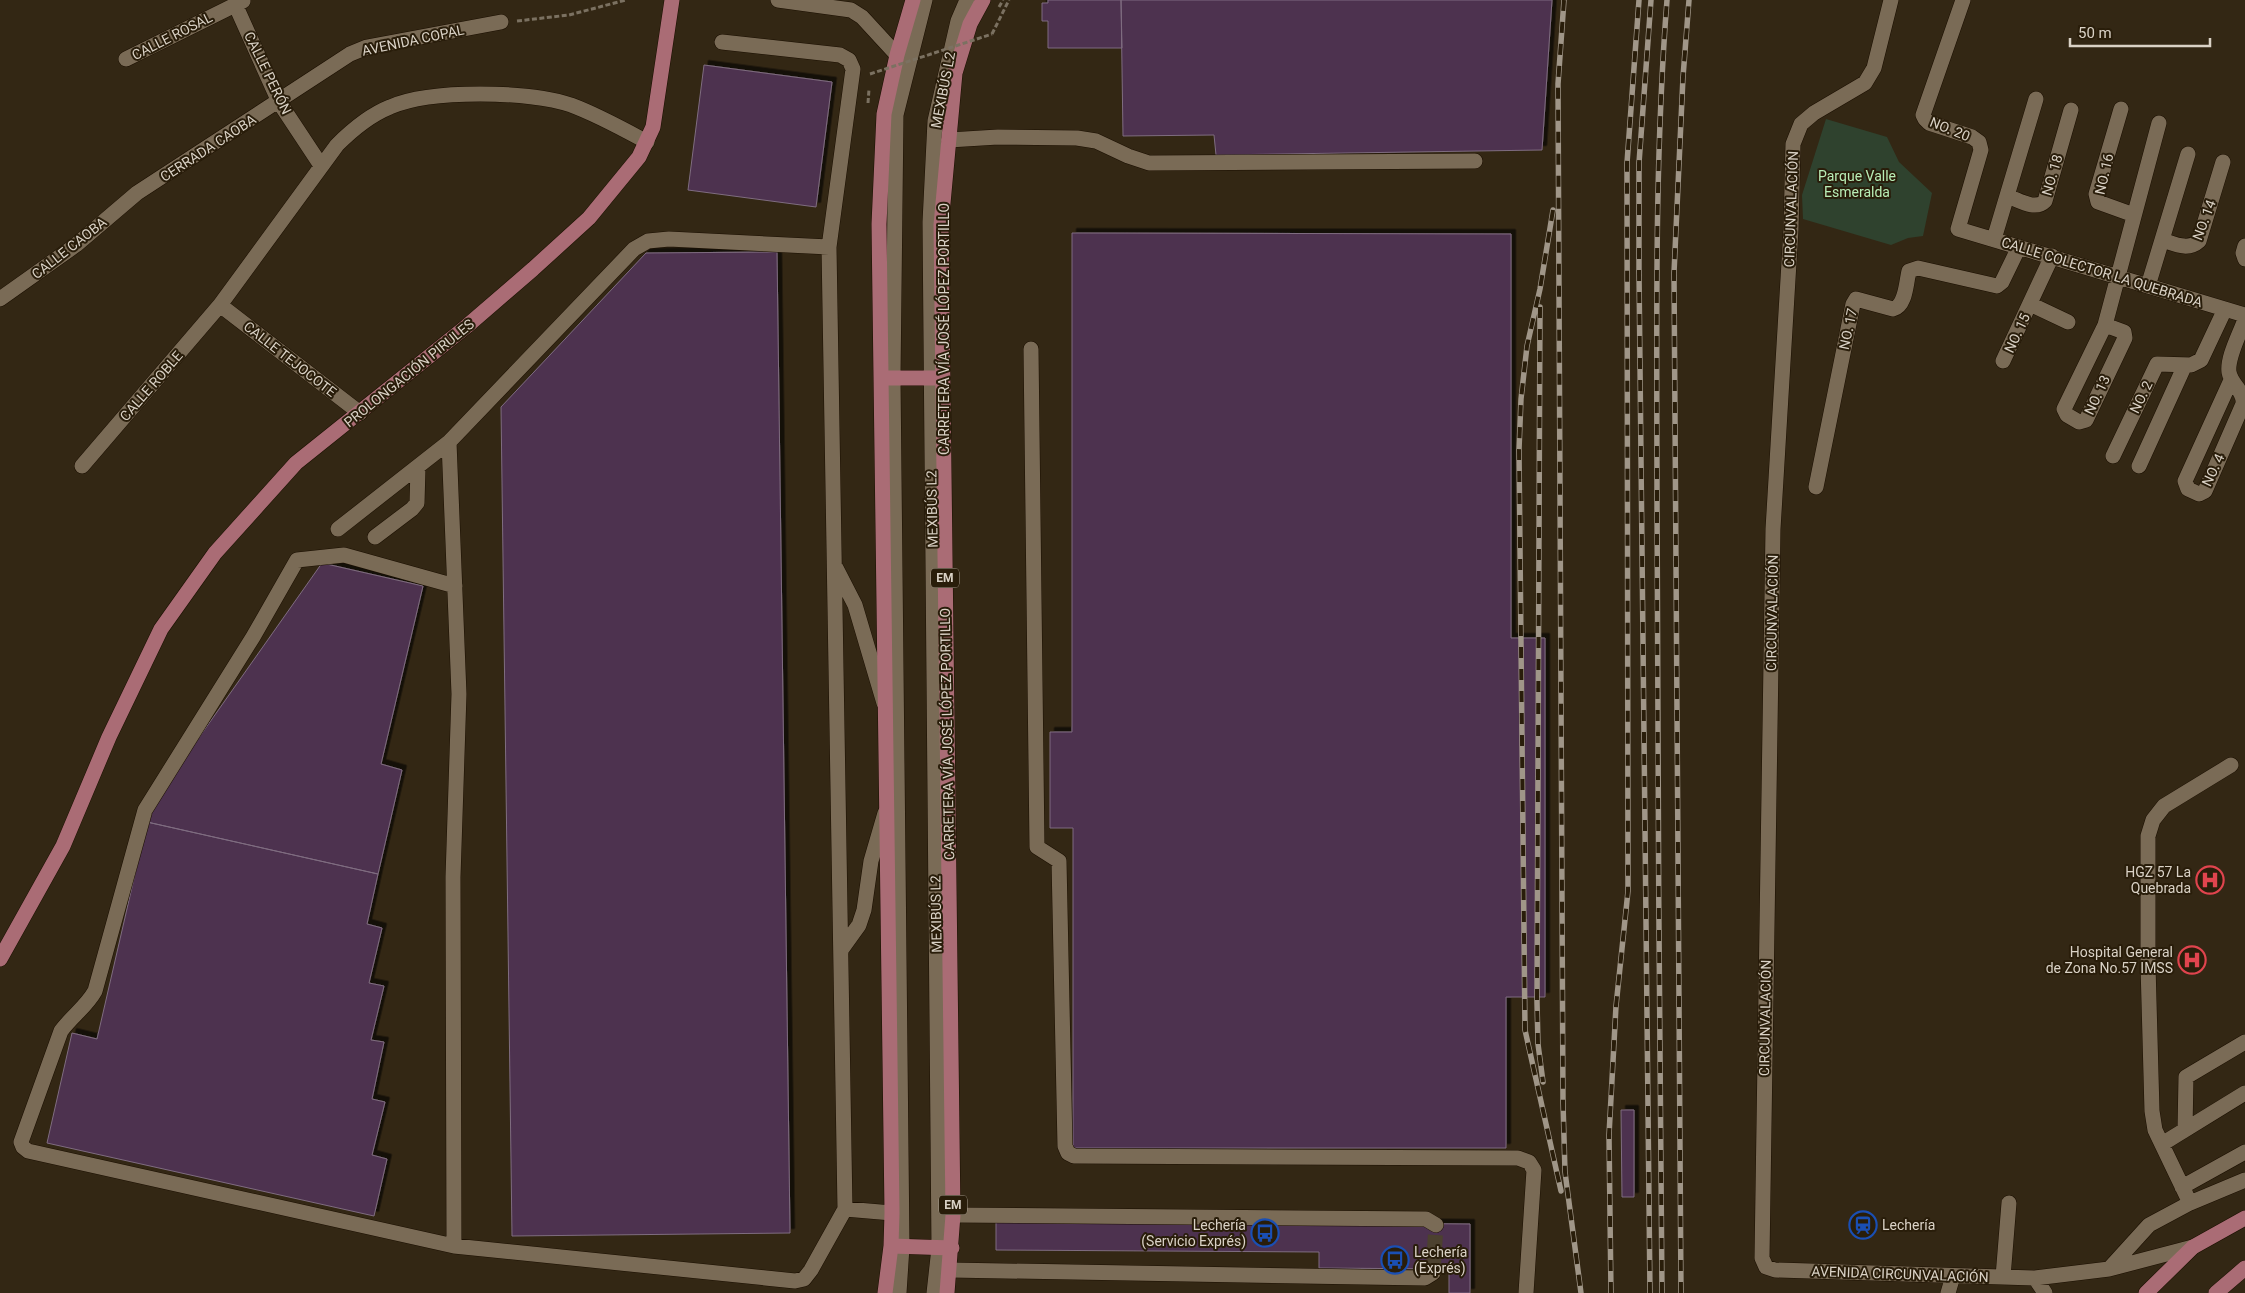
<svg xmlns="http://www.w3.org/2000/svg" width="2245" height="1293" font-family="Roboto,sans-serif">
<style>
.green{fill:#2f422e}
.building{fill:#4d314f;stroke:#7f6d80;filter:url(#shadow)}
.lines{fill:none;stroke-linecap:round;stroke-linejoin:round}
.minor-tunnel{stroke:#4c412f;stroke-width:15;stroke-dasharray:15 8;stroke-linecap:butt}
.minor-casing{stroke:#1b0f01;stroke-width:16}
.major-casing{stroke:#1b0f01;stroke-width:16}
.path{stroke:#7b7161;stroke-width:3;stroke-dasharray:5 2.5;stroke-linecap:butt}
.minor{stroke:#7a6b56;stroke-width:15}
.major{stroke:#aa6c75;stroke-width:15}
.rail-casing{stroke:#a09688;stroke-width:5.5}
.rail{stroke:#291d0a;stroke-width:4;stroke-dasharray:11;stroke-linecap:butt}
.path-bridge{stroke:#7b7161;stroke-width:3;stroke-dasharray:5 2.5;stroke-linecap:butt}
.labels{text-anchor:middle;stroke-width:4;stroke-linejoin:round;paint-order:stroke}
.shield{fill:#291d0a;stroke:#a59c8e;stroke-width:1}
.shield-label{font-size:12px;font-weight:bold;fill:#dad2c6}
.street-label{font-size:14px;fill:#dad2c6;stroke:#291d0a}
.park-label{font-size:14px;fill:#b8edb6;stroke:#291d0a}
.poi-label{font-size:14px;fill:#dad2c6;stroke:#291d0a;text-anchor:end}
</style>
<defs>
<filter id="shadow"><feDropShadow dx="4.5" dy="-4.5" stdDeviation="0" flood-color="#0009"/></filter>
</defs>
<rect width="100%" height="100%" fill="#332714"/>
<!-- green -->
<path class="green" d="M1826,119L1887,137L1899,162L1932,193L1923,236L1908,238L1891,245L1803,219L1802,195Z"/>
<!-- building -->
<path class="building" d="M1048,0H1121L1122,48H1048V21H1042V3H1048Z
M1121,0H1552L1542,150L1216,155L1214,135L1123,136Z
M704,65L832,82L816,207L688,190Z
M1072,233L1511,234V638H1545V997H1506V1148H1073V828H1050V732H1072Z
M777,252L790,1233L512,1236L501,407L646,253Z
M322,563L423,586L381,764L402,770L378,874L147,822L150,807Z
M147,822L378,874L367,924L382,928L369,983L384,986L371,1040L384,1042L372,1099L385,1102L372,1155L387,1159L374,1216L47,1143L72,1033L97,1039Z
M1621,1110H1634V1197H1622Z
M996,1220L1470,1224V1293H1449V1269L1319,1268V1252L996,1250Z"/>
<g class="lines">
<!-- minor-tunnel -->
<path class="minor-tunnel" d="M1433,1273L1436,1225"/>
<!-- minor casing -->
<g class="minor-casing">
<path id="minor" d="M778,0L851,10L862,17L897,55
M1891,0L1874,68L1865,83L1814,113L1801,124L1793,144L1791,229L1773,529L1762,1258L1766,1267L1775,1270L2035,1278L2109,1269L2193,1247
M1963,0L1923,115L1925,119L1929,123L1972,137L1979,142L1981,150L1958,229L2245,315
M235,4L279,102L320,164
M722,42L840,55L849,60L853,69L829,247L845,1209L811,1270L804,1279L795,1281L454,1246L453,877L459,694L449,442L634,249L648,241L669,239L829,247
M126,59L243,1
M2121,109L2096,194L2098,202L2134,215
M949,140L998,137L1077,138L1096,141L1128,156L1149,163L1475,161
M2007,196C2019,200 2035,211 2045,201L2071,110
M1994,239L2036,99
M2162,240C2175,244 2188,251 2199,241L2223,162
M2245,246L2243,253L2245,259
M2148,286L2188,154
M0,299L76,245L137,193L350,54L367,47L501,22
M2030,304L2068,322
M220,305L360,413
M2105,325L2124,332L2125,338L2086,420L2079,422L2067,415L2064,409L2105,325L2159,123
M1031,349L1037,847L1059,861L1065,1146L1068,1153L1074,1156L1518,1158L1529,1162L1534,1170L1526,1293
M2003,361L2052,256
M2231,380L2185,481L2188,489L2199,494L2205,491L2243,404C2245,391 2231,385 2229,372C2227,357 2240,334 2245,319
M2113,456L2157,364L2191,365L2201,360L2225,309
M82,466L220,305L337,145C352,130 370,115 390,107C431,89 529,91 571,105C598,115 623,129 647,142
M2139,466L2185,365
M1816,487L1853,304L1856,299L1893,309C1906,306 1906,283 1909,271L1918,268L1997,286L2002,282L2019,247
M338,529L449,442
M375,537L412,509L417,503L418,468
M836,568L855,605L884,703
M841,950L859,925L864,910L871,861L885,813
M2185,1130L2186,1077L2245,1042
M2162,1144L2245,1093
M2182,1187L2245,1152
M2190,1203L2155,1130L2152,1111L2148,965V836L2153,820L2164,806L2231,765
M845,1209L892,1213
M953,1215L1426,1219L1436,1225
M454,1246L28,1151L23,1147L21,1142L61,1031C72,1016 86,1007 95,991L145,810L253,637L297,560L344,555L455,586
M2109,1269L2149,1225L2190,1203L2245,1180
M950,1270L1425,1278L1433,1273
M2003,1277L2009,1203
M2035,1278L2045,1293
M899,1293L902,1247L893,378L896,115L925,0
M934,1293L939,1248L930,222L935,121L958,21L967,0
M1948,1293L1953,1276"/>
</g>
<!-- major casing -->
<g class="major-casing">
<path id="major" d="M881,378H943
M0,959L63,846L109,737L161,629L215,553L296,463L467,326L533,269L589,218L639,157L653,127L672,0
M891,1246L952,1248
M885,1293L891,1246L892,1213L879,224L884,114L897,55L913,0
M947,1293L953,1215L941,225L955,73L970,24L983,0
M2146,1293L2193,1247L2245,1218
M2216,1293L2245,1268"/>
</g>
<!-- path -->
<path class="path" d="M999,7L1003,0
M517,21L569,15L626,0
M992,34L1009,0
M868,103L869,89"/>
<!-- minor -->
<use href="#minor" class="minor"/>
<!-- major -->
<use href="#major" class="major"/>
<!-- rail casing -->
<g class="rail-casing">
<path id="rail" d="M1564,0L1558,84L1563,1103L1565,1172L1581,1293
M1553,210L1540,289L1527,346L1521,399L1519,450L1525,1030L1561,1191
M1540,307L1537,1002L1538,1044L1543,1082
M1611,1293L1609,1135L1616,1006L1628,891L1627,163L1639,0
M1650,1293L1639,272V163L1651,0
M1662,1293C1660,1029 1657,764 1657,500C1657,333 1654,166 1667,0
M1681,1293L1674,273L1683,77L1689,0"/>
</g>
<!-- rail -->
<use href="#rail" class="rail"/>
<!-- path-bridge -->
<path class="path-bridge" d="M870,74L992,34"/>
</g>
<!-- icons -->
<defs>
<g id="hospital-ring" transform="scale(1.4375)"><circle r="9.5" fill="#291d0a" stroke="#e0444e" stroke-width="1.5"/><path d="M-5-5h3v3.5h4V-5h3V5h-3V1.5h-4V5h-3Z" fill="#e0444e"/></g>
<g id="station-ring" transform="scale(1.4375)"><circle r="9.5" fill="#291d0a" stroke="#1a4fb4" stroke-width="1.5"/><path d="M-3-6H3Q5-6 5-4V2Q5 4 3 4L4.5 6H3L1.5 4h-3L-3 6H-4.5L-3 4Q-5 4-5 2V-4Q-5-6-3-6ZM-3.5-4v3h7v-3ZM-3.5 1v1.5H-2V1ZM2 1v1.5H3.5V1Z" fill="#1a4fb4"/></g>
<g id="bus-ring" transform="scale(1.4375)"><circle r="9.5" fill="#291d0a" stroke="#1a4fb4" stroke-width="1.5"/><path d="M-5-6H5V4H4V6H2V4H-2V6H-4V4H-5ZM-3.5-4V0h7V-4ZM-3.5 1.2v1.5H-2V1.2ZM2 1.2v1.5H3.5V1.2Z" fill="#1a4fb4"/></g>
</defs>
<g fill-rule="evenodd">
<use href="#hospital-ring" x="2210" y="880"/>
<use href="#hospital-ring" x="2192" y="960"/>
<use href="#station-ring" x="1863" y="1225"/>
<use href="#bus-ring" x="1265" y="1233"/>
<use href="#bus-ring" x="1395" y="1260"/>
</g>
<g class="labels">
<!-- shield labels -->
<g class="shield">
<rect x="931" y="568.5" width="28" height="19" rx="4"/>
<rect x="939" y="1195.5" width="28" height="19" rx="4"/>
</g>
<g class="shield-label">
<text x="945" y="582">EM</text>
<text x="953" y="1209">EM</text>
</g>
<!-- street labels -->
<g class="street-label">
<text transform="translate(172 36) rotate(-27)" y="5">CALLE ROSAL</text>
<text transform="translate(413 40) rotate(-12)" y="5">AVENIDA COPAL</text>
<text transform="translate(268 73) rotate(64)" y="5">CALLE PERÓN</text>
<text transform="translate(943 90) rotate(-79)" y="5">MEXIBÚS L2</text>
<text transform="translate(1950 129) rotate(22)" y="5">NO. 20</text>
<text transform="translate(208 148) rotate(-33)" y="5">CERRADA CAOBA</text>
<text transform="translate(2104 174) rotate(-77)" y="5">NO. 16</text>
<text transform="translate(2052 175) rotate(-74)" y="5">NO. 18</text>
<text transform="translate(1791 209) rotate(-88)" y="5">CIRCUNVALACIÓN</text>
<text transform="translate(2204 220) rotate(-69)" y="5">NO. 14</text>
<text transform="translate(69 248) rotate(-38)" y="5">CALLE CAOBA</text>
<text transform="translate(2102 272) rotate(17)" y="5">CALLE COLECTOR LA QUEBRADA</text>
<text transform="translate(944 329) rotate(-90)" y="5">CARRETERA VÍA JOSÉ LÓPEZ PORTILLO</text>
<text transform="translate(1848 329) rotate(-78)" y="5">NO. 17</text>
<text transform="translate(2017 333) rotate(-65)" y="5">NO. 15</text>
<text transform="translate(290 359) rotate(38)" y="5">CALLE TEJOCOTE</text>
<text transform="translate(409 373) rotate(-39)" y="5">PROLONGACIÓN PIRULES</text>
<text transform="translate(151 386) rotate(-49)" y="5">CALLE ROBLE</text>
<text transform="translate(2097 395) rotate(-65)" y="5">NO. 13</text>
<text transform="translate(2141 397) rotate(-64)" y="5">NO. 2</text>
<text transform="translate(2213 470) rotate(-65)" y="5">NO. 4</text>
<text transform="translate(932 509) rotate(-91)" y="5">MEXIBÚS L2</text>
<text transform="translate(1772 613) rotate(-89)" y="5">CIRCUNVALACIÓN</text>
<text transform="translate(947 734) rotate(-91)" y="5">CARRETERA VÍA JOSÉ LÓPEZ PORTILLO</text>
<text transform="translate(936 914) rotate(-91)" y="5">MEXIBÚS L2</text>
<text transform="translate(1765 1018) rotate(-89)" y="5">CIRCUNVALACIÓN</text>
<text transform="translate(1900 1274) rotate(2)" y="5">AVENIDA CIRCUNVALACIÓN</text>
</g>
<!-- park labels -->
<g class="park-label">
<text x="1857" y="181">Parque Valle<tspan x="1857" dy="16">Esmeralda</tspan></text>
</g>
<!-- poi labels -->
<g class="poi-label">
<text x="2191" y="877">HGZ 57 La<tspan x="2191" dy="16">Quebrada</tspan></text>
<text x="2173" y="957">Hospital General<tspan x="2173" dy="16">de Zona No.57 IMSS</tspan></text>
<text x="1246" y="1230">Lechería<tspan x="1246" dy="16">(Servicio Exprés)</tspan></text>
<text x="1882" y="1230" text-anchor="start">Lechería</text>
<text x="1414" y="1257" text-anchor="start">Lechería<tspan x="1414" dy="16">(Exprés)</tspan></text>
</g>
</g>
<!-- scale -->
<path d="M2070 38v8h140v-8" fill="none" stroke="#dad2c6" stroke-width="2.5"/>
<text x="2078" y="38" font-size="15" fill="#dad2c6" stroke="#291d0a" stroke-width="4" paint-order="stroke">50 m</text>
</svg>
